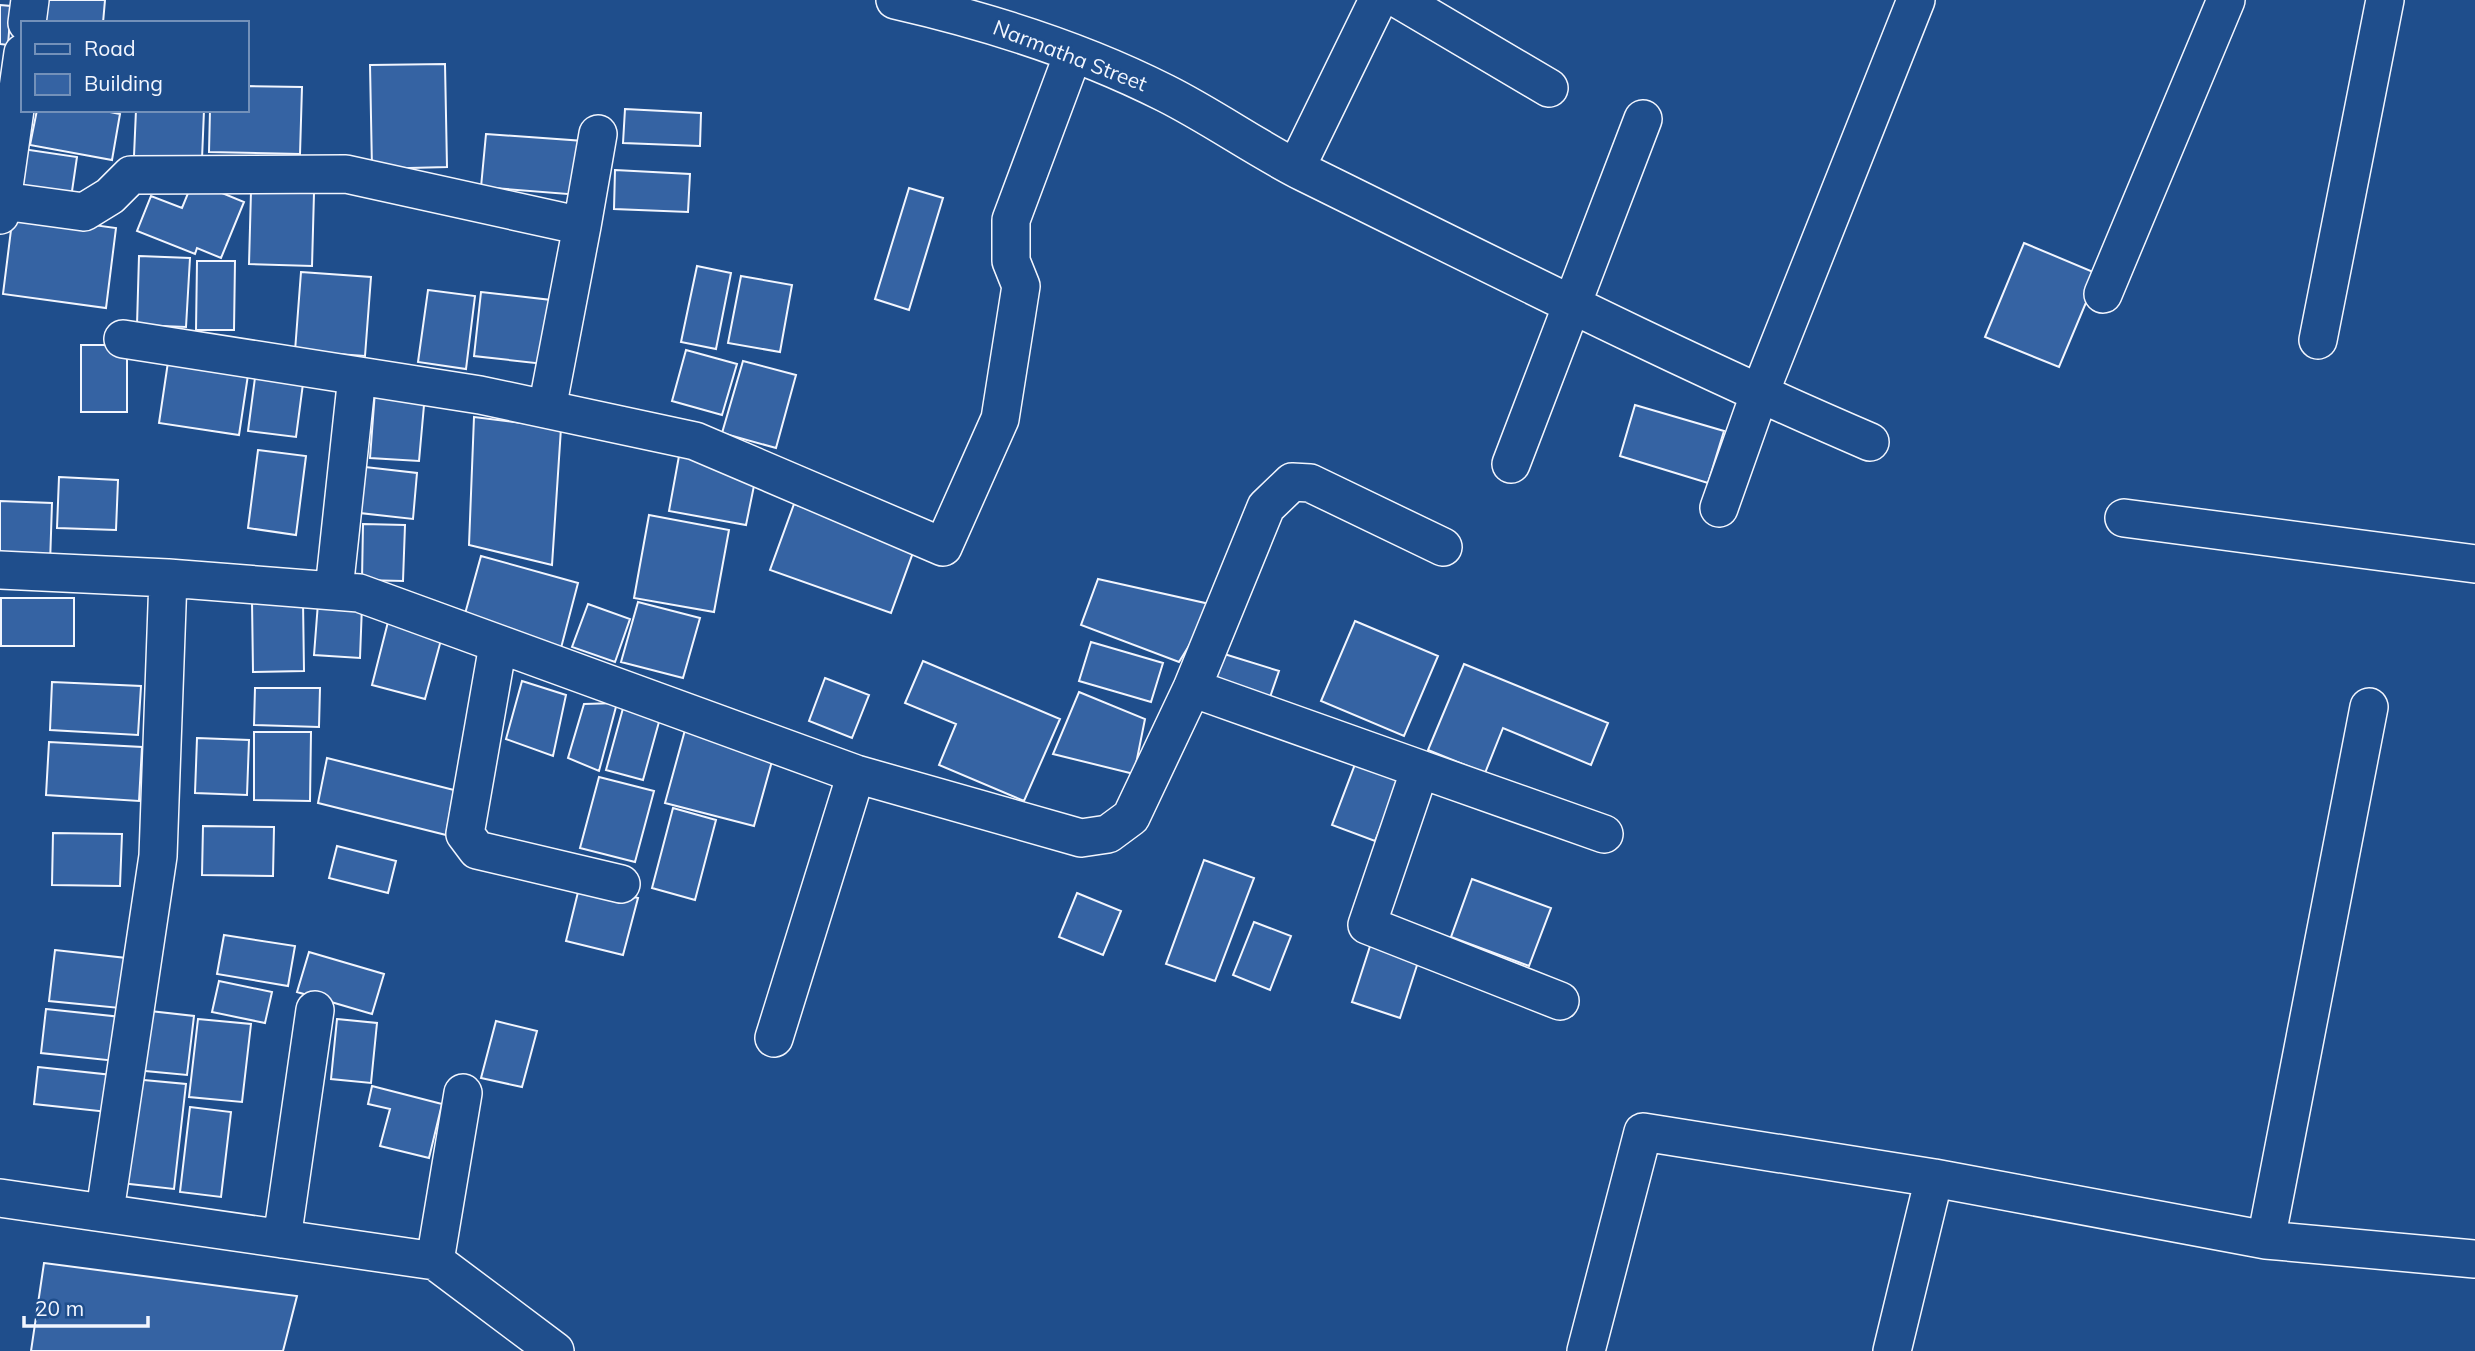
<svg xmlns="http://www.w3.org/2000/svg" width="2475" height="1351" font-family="Mulish,sans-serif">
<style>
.building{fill:#3563a3;stroke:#f2f6ff;stroke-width:2}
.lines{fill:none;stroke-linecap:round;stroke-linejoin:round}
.street-casing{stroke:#f2f6ff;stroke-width:40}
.street{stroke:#1f4e8c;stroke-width:37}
.labels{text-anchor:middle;stroke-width:5;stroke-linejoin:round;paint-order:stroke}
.street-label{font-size:21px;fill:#f2f6ff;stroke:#1f4e8c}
</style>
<rect width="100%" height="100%" fill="#1f4e8c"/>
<!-- building -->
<path class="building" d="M45,0H105L103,23H42Z
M0,5L11,6L8,45L0,44Z
M445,64L447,167L372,169L370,65Z
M247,86L302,87L300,154L209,152L210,110H247Z
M625,109L701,113L700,146L623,143Z
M37,110H100L120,114L112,160L30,145Z
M136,110H204L202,159L134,156Z
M486,134L584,141L580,195L481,187Z
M16,148L77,157L71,198L10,189Z
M615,170L690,174L688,212L614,209Z
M193,181L244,202L221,258L197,248L195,254L137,231L151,196L182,208Z
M909,188L943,198L909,310L875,299Z
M251,191L314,193L312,266L249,264Z
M13,214L116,228L106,308L3,294Z
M2024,243L2098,274L2059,367L1985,337Z
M139,256L190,258L186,327L137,325Z
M197,261H235L234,330H196Z
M697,266L731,273L716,349L681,342Z
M301,272L371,277L365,356L295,351Z
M741,276L792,285L780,352L728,343Z
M428,290L475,296L466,369L418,362Z
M481,292L551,300L544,364L474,356Z
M81,345H127V412H81Z
M686,350L737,364L722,415L672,401Z
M743,361L796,375L776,448L722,433Z
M168,362L248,375L239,435L159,423Z
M256,370L304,376L296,437L248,431Z
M375,391L425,394L419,461L370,458Z
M1635,405L1724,431L1708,483L1620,456Z
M474,417L561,428L552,565L469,545Z
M258,450L306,456L296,535L248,528Z
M679,456L757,471L746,525L669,511Z
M365,467L417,473L413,519L360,513Z
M59,477L118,480L116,530L57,528Z
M0,501L52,503L50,564L0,562Z
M794,504L915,547L891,613L770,570Z
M649,515L729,530L714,612L634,598Z
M363,524L405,525L403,581L362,580Z
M481,556L578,583L561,648L463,621Z
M1098,579L1214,605L1179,662L1081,625Z
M1,598H74V646H1Z
M252,601H303L304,671L253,672Z
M638,602L700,618L683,678L621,662Z
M318,603L362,605L360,658L314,655Z
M588,604L630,619L615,662L572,647Z
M390,614L444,629L425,699L372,685Z
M1355,621L1438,656L1404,736L1321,701Z
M1091,642L1163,663L1151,702L1079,681Z
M1221,653L1279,671L1268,703L1210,685Z
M923,661L1060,719L1024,801L939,765L956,724L905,703Z
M1464,664L1608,723L1591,765L1503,728L1485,773L1428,750Z
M825,678L869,695L852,738L809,721Z
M522,681L566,695L553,756L506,739Z
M52,682L141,686L138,735L50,730Z
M255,688H320L319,727L254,725Z
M1079,692L1145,719L1134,774L1053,754Z
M625,701L662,711L643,780L606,770Z
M617,703L599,771L568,758L584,704Z
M685,730L774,754L754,826L665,803Z
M254,732H311L310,801L254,800Z
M197,738L249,740L247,795L195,793Z
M49,742L142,747L139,801L46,795Z
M327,758L454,790L446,835L318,803Z
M1357,759L1401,776L1375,841L1332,825Z
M599,777L654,791L635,862L580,848Z
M673,808L716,820L695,900L652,888Z
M203,826L274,827L273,876L202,875Z
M53,833L122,834L120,886L52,885Z
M337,846L396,861L388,893L329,878Z
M1204,860L1254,878L1215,981L1166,964Z
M1472,879L1551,908L1529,966L1451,937Z
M580,884L638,898L623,955L566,941Z
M1077,893L1121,911L1103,955L1059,937Z
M1254,922L1291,936L1270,990L1233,975Z
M224,935L295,946L288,986L217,974Z
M1372,940L1420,956L1400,1018L1352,1002Z
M55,950L135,959L130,1009L49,1001Z
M309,952L384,974L372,1014L297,992Z
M219,981L272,992L265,1023L212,1012Z
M46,1009L121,1017L116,1061L41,1053Z
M141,1010L194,1016L187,1075L135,1070Z
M198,1019L251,1024L242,1102L189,1097Z
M337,1019L377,1023L371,1083L331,1079Z
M496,1021L537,1031L522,1087L481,1078Z
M38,1067L112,1075L108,1112L34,1104Z
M133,1079L186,1084L174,1189L121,1183Z
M372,1086L442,1104L429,1158L380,1146L390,1109L368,1104Z
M190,1107L231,1112L221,1197L180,1192Z
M44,1263L297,1296L283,1351H31Z"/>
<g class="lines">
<!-- street casing -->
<g class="street-casing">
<path id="street" d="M895,0C987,21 1080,50 1165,93C1213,117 1257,149 1305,173C1492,265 1678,360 1870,442
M1400,0L1549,88
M27,23L30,0
M1296,168L1378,0
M3,201L84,212L110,196L131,175L346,174L582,226L598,134
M0,215L23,53
M2103,294L2226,0
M123,339L480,395L695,441L943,547L1000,419L1021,286L1011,261V220L1073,54
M2318,340L2385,0
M547,409L582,226
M1511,464L1643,119
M1719,508L1759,395L1916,0
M2124,518L2475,564
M0,570L168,578L359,593L856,774L1081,838L1108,834L1131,817L1192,688L1266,507L1292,482L1310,483L1443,547
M334,590L357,376
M498,645L465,834L477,850L621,884
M1192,688L1420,769L1367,925L1560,1001
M1420,769L1604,834
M774,1038L856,774
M0,1198L435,1261L555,1351
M105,1211L158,856L168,578
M282,1239L315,1010
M2266,1240L2369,707
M435,1261L463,1093
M1586,1351L1643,1132L1934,1178L2266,1240L2475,1259
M1892,1351L1934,1178"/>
</g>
<!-- street -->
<use href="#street" class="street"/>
</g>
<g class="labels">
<!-- street labels -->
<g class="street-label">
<text transform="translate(1070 56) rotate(21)" y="7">Narmatha Street</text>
</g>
</g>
<!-- legend -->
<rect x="21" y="21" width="228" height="91" fill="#1f4e8c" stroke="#7391ba" stroke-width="2"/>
<rect x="35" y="44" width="35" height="10" fill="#1f4e8c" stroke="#7391ba" stroke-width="2"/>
<text x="84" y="56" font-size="21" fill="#f2f6ff">Road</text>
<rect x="35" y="74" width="35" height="21" fill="#3563a3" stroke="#7391ba" stroke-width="2"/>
<text x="84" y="91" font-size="21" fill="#f2f6ff">Building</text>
<!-- scale -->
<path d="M24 1316v10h124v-10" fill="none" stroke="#f2f6ff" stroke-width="3.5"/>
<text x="35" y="1316" font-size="21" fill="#f2f6ff" stroke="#1f4e8c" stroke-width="5" paint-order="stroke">20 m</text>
</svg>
